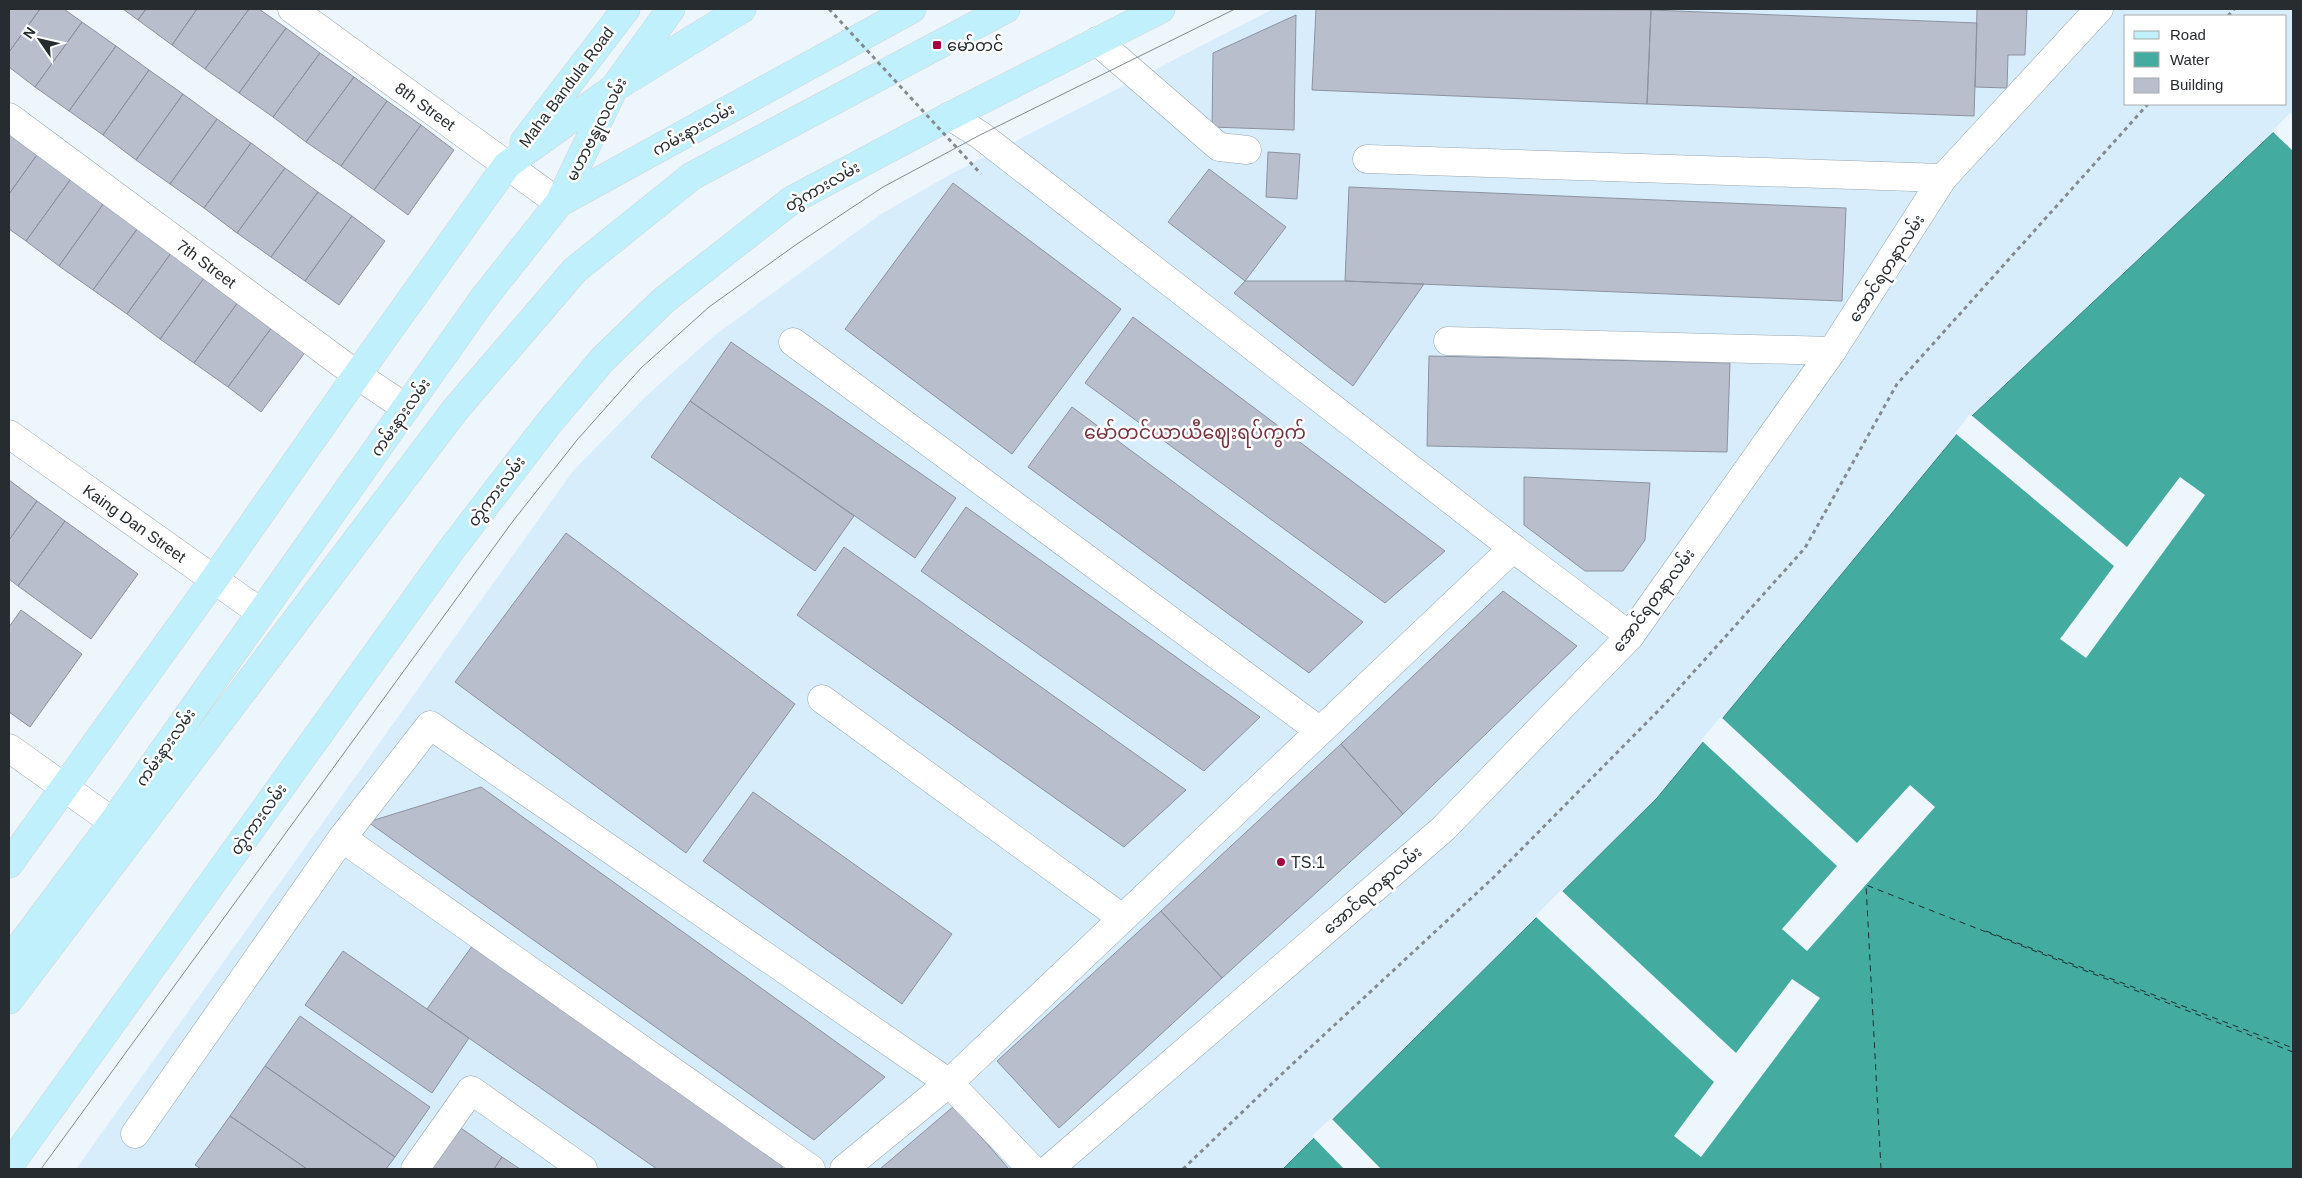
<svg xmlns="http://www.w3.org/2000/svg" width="2302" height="1178" font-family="Arial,'Noto Sans Myanmar',sans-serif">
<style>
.built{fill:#d8edfc;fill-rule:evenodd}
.water{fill:#44aba1;stroke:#3b857f}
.pier{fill:#eef6fd}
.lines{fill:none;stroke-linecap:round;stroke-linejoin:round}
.ferry{stroke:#18302d;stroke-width:1;stroke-dasharray:6 5;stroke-linecap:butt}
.building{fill:#b8becc;stroke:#8c929f}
.minor-casing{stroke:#98a5af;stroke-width:29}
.major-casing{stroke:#d4d5d5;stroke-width:29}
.path{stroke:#848b90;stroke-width:3;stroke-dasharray:4 4;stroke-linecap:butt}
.minor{stroke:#fff;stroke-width:28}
.major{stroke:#bff0fb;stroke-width:28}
.tram{stroke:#82898e;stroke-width:1}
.path-bridge{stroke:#848b90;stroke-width:3;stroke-dasharray:4 4;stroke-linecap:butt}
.poi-dot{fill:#a20640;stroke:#fff;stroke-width:2}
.labels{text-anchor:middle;stroke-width:5;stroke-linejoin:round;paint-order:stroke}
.poi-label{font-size:16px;fill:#262c2f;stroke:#fff;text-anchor:start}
.street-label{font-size:16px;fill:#262c2f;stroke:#fff}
.quarter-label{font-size:19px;fill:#7a3341;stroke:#fff}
</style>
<rect width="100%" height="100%" fill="#eef6fd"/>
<!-- built -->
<path class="built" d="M1273,9H2293V114L1972,416L1657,798L1283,1169H76L573,471L646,396L715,335L881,214L951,174ZM2126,16H2286V104H2126Z"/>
<!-- water -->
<path class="water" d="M2293,114V1169H1283L1657,798L1972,416Z"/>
<!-- pier -->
<path class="pier" d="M2290,113L2293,116V151L2272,131Z
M1970,414L2127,547L2180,477L2205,495L2086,658L2060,639L2114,566L1955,433Z
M1721,717L1857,843L1910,785L1935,807L1807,951L1782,929L1837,866L1701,740Z
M1561,890L1736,1053L1792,979L1820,998L1701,1157L1674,1136L1714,1082L1535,916Z
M1331,1118L1333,1120L1381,1169H1344L1312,1136Z"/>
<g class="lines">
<!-- ferry -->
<path class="ferry" d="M1986,931L2293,1048
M1881,1169L1866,885L2293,1052"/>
</g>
<!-- building -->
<path class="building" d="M9,9H40L9,52Z
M40,9H64L82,22L35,87L9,67V52Z
M123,9H146L138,20Z
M146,9H197L172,45L138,20Z
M197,9H249L205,69L172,45Z
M249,9H259L286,28L239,93L205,69Z
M1316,9L1651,10L1647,104L1312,90Z
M1977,9H2027L2025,55H2008L2007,88L1975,87Z
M1651,10L1977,23L1974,116L1647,104Z
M1296,15L1294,130L1212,127L1213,53Z
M82,22L116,46L69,111L35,87Z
M286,28L320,53L273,117L239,93Z
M116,46L149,70L103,135L69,111Z
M320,53L354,77L306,142L273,117Z
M149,70L183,94L136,160L103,135Z
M354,77L387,101L341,166L306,142Z
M183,94L217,119L170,184L136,160Z
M387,101L421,125L374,190L341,166Z
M217,119L251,143L204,208L170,184Z
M421,125L454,150L408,215L374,190Z
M9,131L39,152L9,194Z
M251,143L285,168L237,233L204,208Z
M39,152L73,176L26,241L9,229V194Z
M1268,152L1300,154L1297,199L1266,197Z
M285,168L318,192L271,257L237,233Z
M1209,169L1286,227L1245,281L1168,222Z
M73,176L106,200L59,266L26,241Z
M953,183L1121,309L1012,454L845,329Z
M1349,187L1846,208L1842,301L1345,281Z
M318,192L352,216L305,281L271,257Z
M106,200L140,225L93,290L59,266Z
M352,216L385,241L339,305L305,281Z
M140,225L174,249L127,314L93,290Z
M174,249L207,274L160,339L127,314Z
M207,274L241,298L194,363L160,339Z
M1245,281H1345L1424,284L1353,386L1234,293Z
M241,298L275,323L228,387L194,363Z
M1133,317L1445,551L1385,603L1085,383Z
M275,323L309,347L261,412L228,387Z
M731,342L956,498L915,558L690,401Z
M1429,356L1730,363L1727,452L1427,446Z
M690,401L854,516L815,571L651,457Z
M1072,407L1363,622L1309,673L1028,467Z
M1524,477L1650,483L1645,540L1623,571H1585L1524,525Z
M9,480L37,501L9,540Z
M37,501L65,521L18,586L9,579V540Z
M966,507L1260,717L1204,771L921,571Z
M65,521L138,574L91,639L18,586Z
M566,533L795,704L686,853L455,682Z
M844,547L1186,790L1124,847L797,615Z
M1503,591L1577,646L1403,814L1341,744Z
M21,610L82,654L30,727L9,712V627Z
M1341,744L1403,814L1222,978L1161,911Z
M481,787L885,1077L814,1140L368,822Z
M753,792L952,934L902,1004L703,861Z
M1161,911L1222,978L1059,1128L997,1061Z
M475,942L790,1161L780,1169H657L427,1009Z
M343,951L469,1038L432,1093L305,1005Z
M300,1016L430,1107L395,1157L265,1066Z
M265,1066L395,1157L386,1169H307L230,1116Z
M954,1106L1009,1169H880Z
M230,1116L307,1169H201L195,1165Z
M458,1126L502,1157L494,1169H428Z
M502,1157L520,1169H494Z"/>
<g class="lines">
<!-- minor casing -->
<g class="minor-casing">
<g id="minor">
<path id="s1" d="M292,9L559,203"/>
<path d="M1097,41L1219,147L1247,150"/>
<path d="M950,116L980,135L1513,548L1630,636"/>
<path id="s2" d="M9,117L357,375L406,408"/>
<path d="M1367,159L1943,178"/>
<path d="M1448,341L1832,351"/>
<path d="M793,342L1320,731"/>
<path id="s3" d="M9,434L260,612"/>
<path d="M822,699L1122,918"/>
<path d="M9,748L113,822"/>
<path d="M342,838L811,1169"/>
<path d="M135,1134L342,838L430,725L949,1083L1032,1169"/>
<path d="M415,1169L471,1090L583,1169"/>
<path d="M844,1169L949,1083L1513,548"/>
<path d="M1049,1169L1443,829L1630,636L1832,351L1943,178L2099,9"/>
</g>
</g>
<!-- major casing -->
<g class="major-casing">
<path id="major" d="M524,142L626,9
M559,203L614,88L671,9
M9,864L213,581L357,375L507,165L614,88L742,9
M9,961L113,822L483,299L559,203L912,9
M9,1000L455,410L575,270L692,176L1006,9
M9,1166L451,550L548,424L602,360L664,300L792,200L950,116L1161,9"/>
</g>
<!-- path -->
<path class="path" d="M2228,16L2234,9
M1183,1169L1285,1071L1494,877L1664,705L1805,548L1897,384L2148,104"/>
<!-- minor -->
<use href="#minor" class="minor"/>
<!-- major -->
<use href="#major" class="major"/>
<!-- tram -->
<path class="tram" d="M41,1169L513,521L577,440L641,368L709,307L797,244L883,187L980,135L1235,9"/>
<!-- path-bridge -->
<path class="path-bridge" d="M829,9L981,174"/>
</g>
<!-- markers -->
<g class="poi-dot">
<rect x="932" y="40" width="10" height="10" rx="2.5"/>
<circle cx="1281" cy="862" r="5"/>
</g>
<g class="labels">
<!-- poi labels -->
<g class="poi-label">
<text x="947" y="51">မော်တင်</text>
<text x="1291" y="868">TS.1</text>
</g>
<!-- street labels -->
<g class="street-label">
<text transform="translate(566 87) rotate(-53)" y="6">Maha Bandula Road</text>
<text dy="6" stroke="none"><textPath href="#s1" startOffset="165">8th Street</textPath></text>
<text transform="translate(596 129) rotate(-63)" y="6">မဟာဗန္ဓုလလမ်း</text>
<text transform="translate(693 129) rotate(-29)" y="6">ကမ်းနားလမ်း</text>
<text transform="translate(822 186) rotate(-30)" y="6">တွဲကားလမ်း</text>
<text dy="6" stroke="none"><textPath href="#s2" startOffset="246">7th Street</textPath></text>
<text transform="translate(1886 268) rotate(-57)" y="6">အောင်ရတနာလမ်း</text>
<text transform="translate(400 417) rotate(-55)" y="6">ကမ်းနားလမ်း</text>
<text transform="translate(496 491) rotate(-53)" y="6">တွဲကားလမ်း</text>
<text dy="6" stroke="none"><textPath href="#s3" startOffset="154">Kaing Dan Street</textPath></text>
<text transform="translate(1653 600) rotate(-53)" y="6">အောင်ရတနာလမ်း</text>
<text transform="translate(165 747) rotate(-55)" y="6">ကမ်းနားလမ်း</text>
<text transform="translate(258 819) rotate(-54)" y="6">တွဲကားလမ်း</text>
<text transform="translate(1372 890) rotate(-41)" y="6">အောင်ရတနာလမ်း</text>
</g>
<!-- quarter labels -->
<g class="quarter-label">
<text x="1195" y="439">မော်တင်ယာယီဈေးရပ်ကွက်</text>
</g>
</g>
<!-- border -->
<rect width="2302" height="1178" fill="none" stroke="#262c2f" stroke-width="20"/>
<!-- legend -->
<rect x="2124" y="15" width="162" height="90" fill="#ffffff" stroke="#a8abac"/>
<rect x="2134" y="31" width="25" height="8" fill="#bff0fb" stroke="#a8abac"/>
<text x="2170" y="40" font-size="15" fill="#262c2f">Road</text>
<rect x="2134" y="52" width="25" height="15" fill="#44aba1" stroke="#a8abac"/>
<text x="2170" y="65" font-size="15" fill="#262c2f">Water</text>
<rect x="2134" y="78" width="25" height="15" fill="#b8becc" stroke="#a8abac"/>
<text x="2170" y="90" font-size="15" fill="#262c2f">Building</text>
<!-- north arrow -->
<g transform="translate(40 40) rotate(304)" stroke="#ffffff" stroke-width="4" paint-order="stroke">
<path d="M0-4L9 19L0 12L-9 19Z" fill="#262c2f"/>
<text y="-8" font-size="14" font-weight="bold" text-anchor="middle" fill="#262c2f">N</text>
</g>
</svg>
